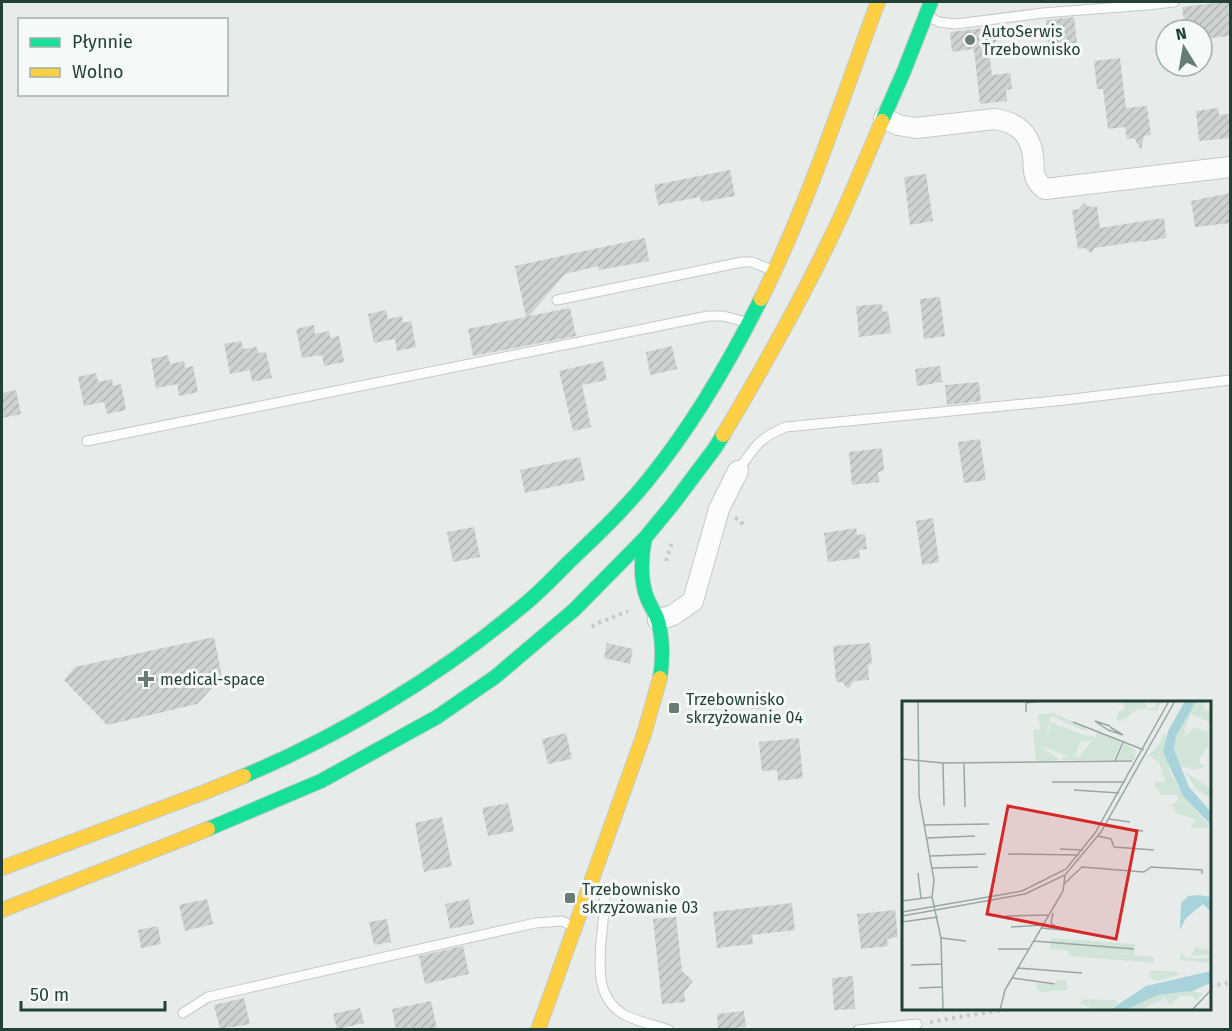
<svg xmlns="http://www.w3.org/2000/svg" width="1232" height="1031" font-family="'Fira Sans',sans-serif">
<style>
.building{fill:url(#building-hatch)}
.lines{fill:none;stroke-linecap:round;stroke-linejoin:round}
.lane-casing{stroke:#c4c9c7;stroke-width:11}
.street-casing{stroke:#c4c9c7;stroke-width:22}
.fast-casing{stroke:#c2cac7;stroke-width:16}
.slow-casing{stroke:#c2cac7;stroke-width:16}
.path{stroke:#c2cbc8;stroke-width:4;stroke-dasharray:3 4.5;stroke-linecap:butt}
.lane{stroke:#fbfcfc;stroke-width:9}
.street{stroke:#fbfcfc;stroke-width:20}
.fast{stroke:#16e098;stroke-width:14}
.slow{stroke:#ffcf43;stroke-width:14}
.poi-dot{fill:#687c76;stroke:#f5faf8;stroke-width:2}
.labels{text-anchor:middle;stroke-width:6;stroke-linejoin:round;paint-order:stroke}
.poi-label{font-size:16px;fill:#234038;stroke:#f5faf8;text-anchor:start}
.inset-road{fill:none;stroke:#99a7a3;stroke-width:1.5}
.view{fill:#d62828;fill-opacity:0.15;stroke:#d62828;stroke-width:3}
.inset-edge{fill:none;stroke:#234038;stroke-width:3}
</style>
<defs>
<pattern id="building-hatch" width="6" height="6" patternUnits="userSpaceOnUse" patternTransform="scale(1.5)"><rect width="6" height="6" fill="#ced3d1"/><path d="M-1 1l2-2M0 6l6-6M5 7l2-2" fill="none" stroke="#b1b6b4"/></pattern>
</defs>
<rect width="100%" height="100%" fill="#e7ecea"/>
<!-- building -->
<path class="building" d="M1224,2H1230V36L1202,39V30H1185L1182,7Z
M1074,17L1077,43L1049,47L1046,20Z
M1010,25L995,43L988,44L992,75L1010,73L1012,89L1006,90L1007,101L980,104L974,49L952,52L950,32Z
M1120,58L1126,108L1147,106L1151,135L1144,136L1141,150L1134,138L1127,139L1125,127L1108,129L1103,89H1097L1094,61Z
M1218,108L1219,115L1229,114L1230,138L1199,141L1196,111Z
M730,170L735,196L701,202L700,197L658,205L654,185Z
M926,174L933,221L910,225L904,177Z
M1230,193V223L1195,227L1191,201Z
M1084,203L1090,207L1097,206L1100,228L1164,218L1166,238L1140,242V241L1095,248L1091,253L1085,248L1078,249L1072,210L1079,209Z
M645,238L649,261L599,270L598,266L565,274L529,316L570,308L576,336L473,356L468,329L526,317L515,266Z
M940,297L945,336L924,339L920,299Z
M882,304L883,312L888,311L891,333L859,337L856,306Z
M386,310L388,319L402,316L403,323L411,321L416,347L397,351L395,339L374,343L368,314Z
M314,325L315,334L329,331L330,338L339,336L344,362L324,366L322,355L302,358L296,329Z
M241,341L243,349L257,347L258,353L266,352L272,378L252,382L250,370L230,374L224,344Z
M672,346L677,369L650,375L646,352Z
M168,355L170,364L184,361L185,368L193,366L198,392L179,396L177,384L156,388L151,359Z
M603,361L607,380L582,385L591,427L573,431L559,371Z
M940,366L942,382L917,386L915,369Z
M96,373L98,382L112,379L113,386L121,384L126,410L107,414L104,402L84,406L78,377Z
M979,382L981,401L947,405L945,385Z
M16,390L21,414L2,418V393Z
M980,439L986,480L964,483L958,442Z
M882,448L884,471L878,472L879,482L852,485L849,452Z
M580,457L585,480L525,493L520,470Z
M933,518L939,562L922,565L916,521Z
M474,527L480,557L453,562L447,532Z
M856,528L857,535L865,534L867,549L859,550L860,558L828,562L824,533Z
M214,637L222,677L197,704L107,725L64,680L75,667Z
M607,643L633,649L630,664L604,658Z
M870,643L872,664L868,665L869,680L854,681L848,689L842,682H836L833,646Z
M769,692L770,708L751,709L750,693Z
M566,733L572,759L548,764L542,739Z
M799,738L803,778L778,781L777,770L762,771L759,742Z
M508,803L514,831L488,836L482,808Z
M442,817L452,866L424,872L415,823Z
M207,899L213,924L185,931L179,905Z
M469,899L474,924L450,929L445,904Z
M792,903L795,930L752,935L753,944L717,948L713,912Z
M895,910L898,937L887,939L888,946L861,949L857,914Z
M676,917L682,971L693,981L684,992L685,1002L662,1004L653,919Z
M387,919L391,942L374,945L369,922Z
M158,926L161,944L141,948L138,930Z
M463,946L469,974L425,984L419,956Z
M853,976L855,1009L834,1010L832,978Z
M244,998L250,1024L220,1029L214,1005Z
M431,1001L437,1029H396L392,1009Z
M360,1008L364,1023L337,1029L333,1014Z
M744,1011L746,1027L718,1029L717,1014Z"/>
<g class="lines">
<!-- lane casing -->
<g class="lane-casing">
<path id="lane" d="M927,16L939,22L956,24L1043,13L1147,5L1174,2
M557,300L742,262H752L771,270
M87,441L708,316H723L746,322
M738,471C755,447 758,438 786,427L1065,400L1230,380
M590,889L605,895C604,910 603,926 601,941C599,969 597,1000 625,1015C638,1022 655,1025 669,1030
M183,1013L208,997L535,923L562,921L572,926
M858,1030L917,1024"/>
</g>
<!-- street casing -->
<g class="street-casing">
<path id="street" d="M884,118L898,125L916,128L995,119C1014,122 1027,130 1032,150C1036,167 1029,177 1045,189L1230,167
M658,620L673,615L693,601L719,509L738,471"/>
</g>
<!-- fast casing -->
<g class="fast-casing">
<path id="fast" d="M882,121L904,71L931,2
M645,538C641,556 640,580 647,598C650,605 654,611 657,618C663,635 663,661 660,678
M244,776C341,735 438,677 519,609C537,595 553,578 569,562C596,536 624,510 648,480C693,425 729,363 761,299
M208,829L321,781L437,717L495,677L574,610L645,538L673,504L715,448L723,435"/>
</g>
<!-- slow casing -->
<g class="slow-casing">
<path id="slow" d="M761,299C808,204 841,102 878,2
M723,435C766,363 807,290 842,214C856,183 869,152 882,121
M2,868L205,792L244,776
M2,910L208,829
M538,1030L644,734L660,678"/>
</g>
<!-- path -->
<path class="path" d="M735,518L740,520L745,528
M666,561L672,542
M592,627L596,624L628,611
M1210,986L1230,983
M930,1022L1014,1008"/>
<!-- lane -->
<use href="#lane" class="lane"/>
<!-- street -->
<use href="#street" class="street"/>
<!-- fast -->
<use href="#fast" class="fast"/>
<!-- slow -->
<use href="#slow" class="slow"/>
</g>
<!-- markers -->
<g class="poi-dot">
<circle cx="970" cy="40" r="6"/>
<path d="M143 670h6v6h6v6h-6v6h-6v-6h-6v-6h6z"/>
<rect x="668" y="702" width="12" height="12" rx="3"/>
<rect x="564" y="892" width="12" height="12" rx="3"/>
</g>
<g class="labels">
<!-- poi labels -->
<g class="poi-label">
<text x="982" y="37">AutoSerwis<tspan x="982" dy="18">Trzebownisko</tspan></text>
<text x="160" y="685">medical-space</text>
<text x="686" y="705">Trzebownisko<tspan x="686" dy="18">skrzyżowanie 04</tspan></text>
<text x="582" y="895">Trzebownisko<tspan x="582" dy="18">skrzyżowanie 03</tspan></text>
</g>
</g>
<!-- overview -->
<g transform="translate(902 701)">
<rect width="309" height="309" fill="#e7ecea"/>
<path d="M221,0H243L245,8L254,6L253,0H260L255,9L235,8L220,20L214,19L217,10L222,9ZM152,12L184,27L183,30L149,15L140,46L158,59L134,61L131,29L138,28L136,13ZM148,21L187,36L188,34L193,37L195,31L219,41L212,59H160V56H177L192,37L184,41L147,24ZM222,42L234,49L232,59H215ZM167,249L252,256V262L166,255ZM154,279H164L166,289L138,291L135,287V282L154,284ZM290,290L301,292L295,300L290,295H279L267,304L263,297L238,309H223L256,294Z" fill="#d0e5d7"/>
<path d="M294,0H300L303,9L309,11V22L289,13L282,28L284,35L292,26L306,31V45L298,56V62L304,65L292,69L276,64L272,49L274,35ZM263,31L267,69L281,95L309,127H289L293,118L273,112V106L268,105L276,100V94H258L257,88L253,87V80L263,82L258,63L248,55L244,57L258,42ZM284,71L309,88V98L294,88ZM293,246L309,249V262L278,259L279,251L284,257H308L307,253L290,255ZM249,269L277,271L276,274L255,280L248,277ZM183,298L213,299L217,302L205,309H193L178,302Z" fill="#d0e5d7"/>
<path d="M149,237L233,243L232,254L148,248Z" fill="#d0e5d7"/>
<path d="M148,25L180,37L172,58L140,45Z" fill="#d0e5d7"/>
<path d="M283,0H294L274,35L272,49L287,86L309,111V124L281,95L261,51L266,30ZM297,194L309,196V211L301,203L284,217L278,229L279,202L286,195ZM309,270V282L290,290L256,294L223,309H208L244,285Z" fill="#a8d3da"/>
<path class="inset-road" d="M16,0L17,95L32,179L30,196L39,237L41,309M124,11V2L138,0M171,21L242,49M206,29L221,34L208,26M206,29L193,20L208,25M0,58L41,62L230,60M213,60L221,41M41,62L42,105M62,62L63,106M150,81H223M172,89L217,92M207,118L228,121M23,124L87,123M203,125L241,130M196,135L209,138L212,146L252,149M25,137L73,135M158,148L181,149M106,153L177,154M28,155L84,153M30,167L76,166M16,172L19,197M162,183L180,166L242,171L249,166L300,169V173M0,200L30,196M0,211L120,190L164,168L193,132L267,0M151,212L149,222L159,229M0,215L123,193L163,174L199,131L273,0M104,215L147,214M0,221L36,216M109,226L141,224M139,227L181,231M39,237L64,240M132,240L232,248M96,248H127M9,264L39,263M116,267L180,272M110,277L153,283M17,287L40,286M98,309L103,289L161,190L163,174M290,309L309,289"/>
<path class="view" d="M106,105L235,130L214,238L85,213Z"/>
<rect width="309" height="309" class="inset-edge"/>
</g>
<!-- border -->
<rect width="1232" height="1031" fill="none" stroke="#234038" stroke-width="6"/>
<!-- legend -->
<rect x="18" y="18" width="210" height="78" fill="#f5faf8" stroke="#a1b0ab" stroke-width="1.5"/>
<rect x="30" y="38" width="30" height="9" fill="#16e098" stroke="#a1b0ab" stroke-width="1.5"/>
<text x="72" y="48" font-size="18" fill="#234038">Płynnie</text>
<rect x="30" y="68" width="30" height="9" fill="#ffcf43" stroke="#a1b0ab" stroke-width="1.5"/>
<text x="72" y="78" font-size="18" fill="#234038">Wolno</text>
<!-- north arrow -->
<g transform="translate(1184 48) rotate(349)"><circle r="28" fill="#f5faf8" stroke="#a1b0ab" stroke-width="1.5"/>
<path d="M0-4.5L10 22L0 15L-10 22Z" fill="#687c76"/>
<text y="-9" font-size="16" font-weight="bold" text-anchor="middle" fill="#234038">N</text>
</g>
<!-- scale -->
<path d="M21 1001v9h144v-9" fill="none" stroke="#234038" stroke-width="3"/>
<text x="30" y="1001" font-size="18" fill="#234038" stroke="#f5faf8" stroke-width="4.5" paint-order="stroke">50 m</text>
</svg>
